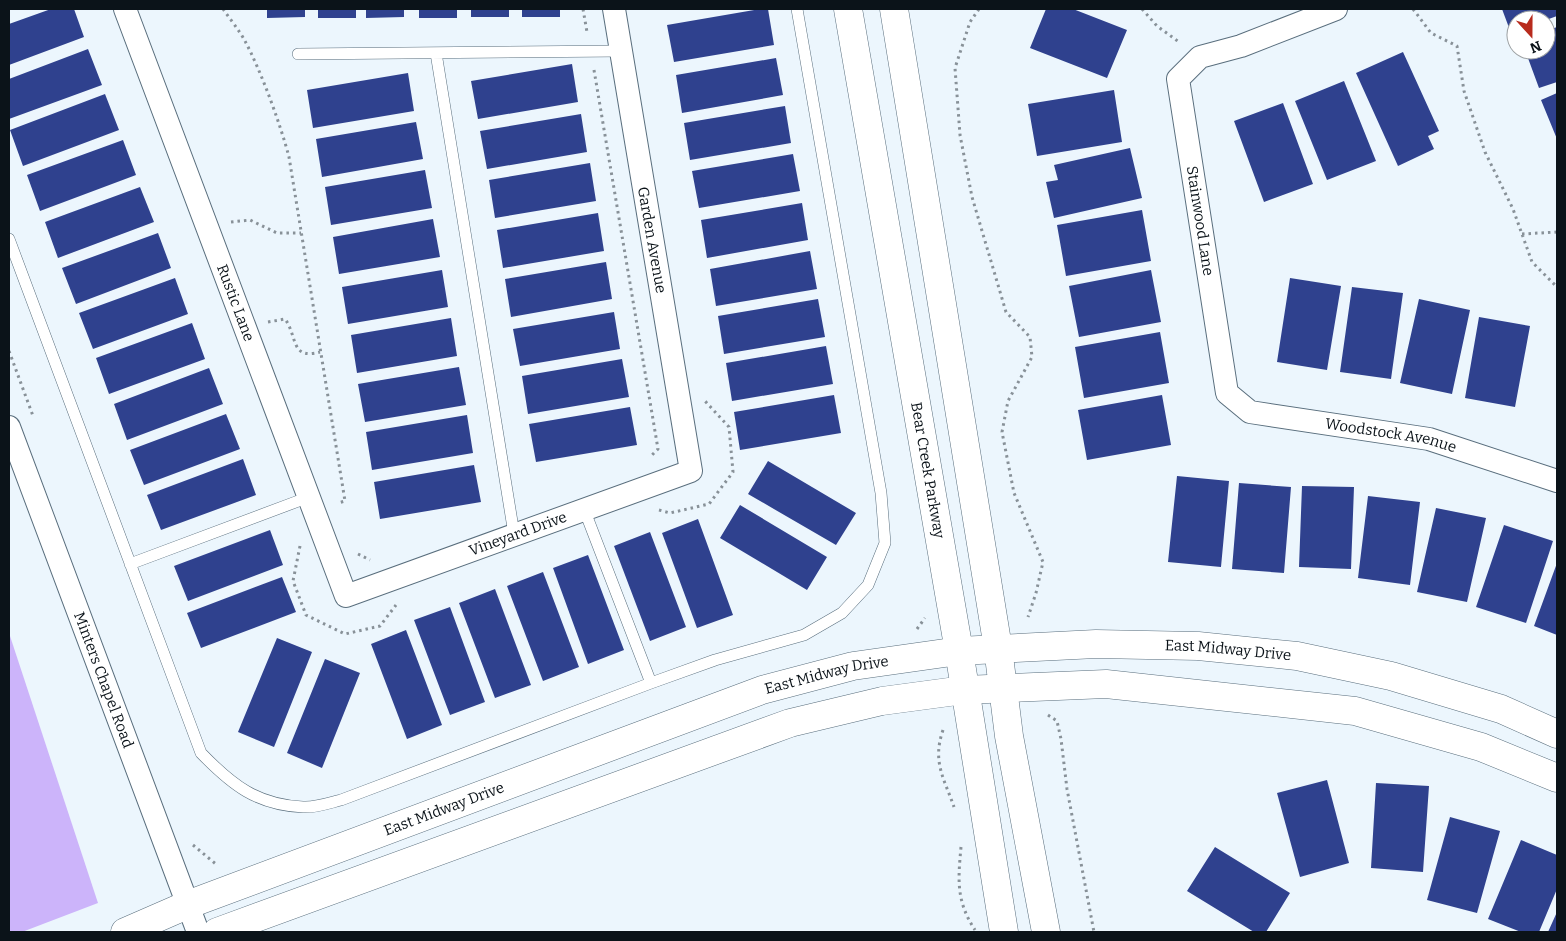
<svg xmlns="http://www.w3.org/2000/svg" width="1566" height="941" font-family="Bitter,serif">
<style>
.green{fill:#ccb4fa}
.building{fill:#2f418e}
.lines{fill:none;stroke-linecap:round;stroke-linejoin:round}
.service-casing{stroke:#596e7d;stroke-width:12}
.minor-casing{stroke:#596e7d;stroke-width:24}
.tertiary-casing{stroke:#596e7d;stroke-width:29}
.secondary-casing{stroke:#596e7d;stroke-width:29}
.path{stroke:#889198;stroke-width:3;stroke-dasharray:2.5 4;stroke-linecap:butt}
.service{stroke:#fff;stroke-width:11}
.minor{stroke:#fff;stroke-width:22}
.tertiary{stroke:#fff;stroke-width:28}
.secondary{stroke:#fff;stroke-width:28}
.labels{text-anchor:middle;stroke-width:5;stroke-linejoin:round;paint-order:stroke}
.street-label{font-size:15px;fill:#0b1319;stroke:#fff}
</style>
<rect width="100%" height="100%" fill="#ecf6fd"/>
<!-- green -->
<path class="green" d="M9,633L98,903L22,932H9Z"/>
<!-- building -->
<path class="building" d="M51,9H74L84,37L9,65V24Z
M267,9H305V17L267,18Z
M318,9H356V18H318Z
M366,9H404V17L366,18Z
M419,9H457V18H419Z
M471,9H509V17H471Z
M522,9H560V17H522Z
M760,9H768L774,45L674,62L667,25Z
M1046,9H1073L1127,30L1107,78L1030,48Z
M1502,9H1557V16L1546,20H1516V31L1511,33Z
M1557,27V82L1539,88L1525,50H1546V31Z
M88,49L102,85L9,119V79Z
M1403,52L1439,131L1428,136L1434,149L1398,166L1356,73Z
M776,58L783,95L682,113L676,75Z
M572,64L578,102L478,119L471,81Z
M408,73L414,111L313,128L307,90Z
M1344,81L1376,161L1327,180L1295,101Z
M1114,90L1122,142L1037,156L1028,104Z
M1557,93V139L1541,100Z
M105,94L119,130L23,166L10,130Z
M1283,103L1313,184L1264,202L1234,121Z
M785,106L791,143L690,160L684,123Z
M581,114L587,152L487,169L480,131Z
M416,122L423,159L322,177L316,139Z
M123,140L136,175L40,211L27,175Z
M1130,148L1142,198L1054,218L1046,182L1058,180L1054,165Z
M793,154L800,191L699,208L692,171Z
M590,163L596,201L495,218L489,180Z
M425,170L432,208L331,225L325,187Z
M140,187L154,222L58,258L45,222Z
M802,203L808,240L707,258L701,220Z
M1142,210L1151,261L1066,276L1057,225Z
M598,213L604,251L503,268L497,230Z
M433,219L440,257L339,274L333,237Z
M158,233L171,268L76,304L62,268Z
M810,251L817,289L716,306L710,269Z
M606,262L612,299L511,317L505,279Z
M442,270L448,307L348,324L342,287Z
M1151,270L1161,322L1079,337L1069,286Z
M175,278L188,314L93,349L79,313Z
M1290,278L1341,286L1327,370L1277,362Z
M1352,287L1403,293L1391,379L1340,372Z
M818,299L825,337L724,354L718,316Z
M1419,299L1470,310L1452,394L1400,383Z
M614,312L620,349L520,366L513,329Z
M1479,317L1530,326L1515,407L1465,398Z
M451,318L457,356L357,373L351,335Z
M192,323L205,359L109,394L96,358Z
M1160,332L1169,383L1084,398L1075,347Z
M826,346L833,384L732,401L726,363Z
M622,359L629,397L528,414L522,376Z
M459,367L466,405L365,422L358,384Z
M209,368L223,404L127,440L114,404Z
M834,395L841,433L740,450L734,412Z
M1162,395L1171,445L1087,460L1078,410Z
M630,407L637,445L536,462L529,424Z
M226,414L240,449L144,485L130,450Z
M467,415L473,453L372,470L366,432Z
M243,459L256,495L161,530L147,495Z
M768,461L856,513L836,545L748,494Z
M474,465L481,502L380,519L374,482Z
M1177,476L1229,481L1221,567L1168,562Z
M1239,483L1291,487L1284,573L1232,569Z
M1302,486L1354,487L1351,569L1299,567Z
M1368,496L1420,502L1410,585L1358,578Z
M740,505L827,557L807,590L720,538Z
M1436,508L1486,518L1467,602L1417,592Z
M698,519L733,615L697,628L662,533Z
M1504,525L1553,541L1526,623L1476,607Z
M270,530L283,565L188,601L174,566Z
M650,532L686,627L650,641L614,546Z
M588,555L624,650L588,664L553,568Z
M1557,563V635L1534,626Z
M543,572L579,667L543,681L507,586Z
M282,577L296,612L201,648L187,613Z
M495,589L531,685L495,698L459,603Z
M450,607L485,702L450,715L414,620Z
M406,630L442,725L407,739L371,644Z
M277,638L312,652L274,747L238,732Z
M325,659L360,673L322,768L287,753Z
M1327,780L1349,863L1300,877L1277,793Z
M1376,783L1429,786L1423,872L1371,868Z
M1450,817L1500,831L1477,913L1427,900Z
M1521,840L1557,855V889L1539,932H1521L1488,919Z
M1215,847L1290,893L1266,932H1254L1187,891Z
M1557,912V932H1548Z"/>
<g class="lines">
<!-- service casing -->
<g class="service-casing">
<path id="service" d="M436,53L514,534
M298,54L621,51
M9,239L201,753C232,785 257,805 303,807C315,808 329,803 341,800L651,683L715,660L804,635L842,613L868,585L885,543L881,493L797,9
M584,509L651,683
M130,564L309,497"/>
</g>
<!-- minor casing -->
<g class="minor-casing">
<g id="minor">
<path id="s1" d="M125,9L346,596L691,471L614,9"/>
<path id="s2" d="M1336,9L1241,46L1200,57L1178,79L1227,393L1250,412L1429,439L1557,481"/>
<path id="s3" d="M9,427L198,932"/>
</g>
</g>
<!-- tertiary casing -->
<g class="tertiary-casing">
<g id="tertiary">
<path id="s4" d="M848,9L959,651L1004,932"/>
<path d="M894,9L998,648L1009,736L1046,932"/>
</g>
</g>
<!-- secondary casing -->
<g class="secondary-casing">
<g id="secondary">
<path id="s5" d="M125,932L187,905L762,690L853,666L959,651L1096,644L1198,646L1297,656L1391,676L1501,709L1557,734"/>
<path d="M217,932L790,723L882,701L964,690L1106,684L1355,711L1481,747L1557,778"/>
</g>
</g>
<!-- path -->
<path class="path" d="M223,9C230,19 239,30 245,41C261,71 280,123 289,157L345,501L338,503
M583,9L587,32
M979,9L970,22L955,68L960,135L972,197L1006,312L1030,337L1032,357L1008,401L1002,432L1014,493L1043,562L1036,593L1028,617
M1142,9L1157,26L1179,42
M1413,9L1431,33L1457,46L1464,91L1485,152L1513,209L1532,262L1557,287
M594,70L658,449L650,457
M231,222L250,220L277,233H301
M1522,234L1557,232
M268,322L285,319C298,337 290,360 320,352
M9,351L33,416
M659,510L670,513L709,504L733,472L729,427L705,401
M300,546L293,581L306,615L345,634L380,626L396,605
M358,554L370,560
M917,629L925,618
M1048,715L1057,721L1061,739L1067,789L1094,932
M943,730C932,762 944,778 954,807
M193,845L217,865
M961,847C958,880 956,901 975,930"/>
<!-- service -->
<use href="#service" class="service"/>
<!-- minor -->
<use href="#minor" class="minor"/>
<!-- tertiary -->
<use href="#tertiary" class="tertiary"/>
<!-- secondary -->
<use href="#secondary" class="secondary"/>
</g>
<g class="labels">
<!-- street labels -->
<g class="street-label">
<text dy="5" stroke="none"><textPath href="#s2" startOffset="319">Stainwood Lane</textPath></text>
<text transform="translate(652 240) rotate(80)" y="5">Garden Avenue</text>
<text dy="5" stroke="none"><textPath href="#s1" startOffset="314">Rustic Lane</textPath></text>
<text dy="5" stroke="none"><textPath href="#s2" startOffset="666">Woodstock Avenue</textPath></text>
<text dy="5" stroke="none"><textPath href="#s4" startOffset="468">Bear Creek Parkway</textPath></text>
<text dy="5" stroke="none"><textPath href="#s1" startOffset="810">Vineyard Drive</textPath></text>
<text dy="5" stroke="none"><textPath href="#s5" startOffset="1152">East Midway Drive</textPath></text>
<text dy="5" stroke="none"><textPath href="#s5" startOffset="748">East Midway Drive</textPath></text>
<text dy="5" stroke="none"><textPath href="#s3" startOffset="270">Minters Chapel Road</textPath></text>
<text dy="5" stroke="none"><textPath href="#s5" startOffset="342">East Midway Drive</textPath></text>
</g>
</g>
<!-- border -->
<rect width="1566" height="941" fill="none" stroke="#0b1319" stroke-width="20"/>
<!-- north arrow -->
<g transform="translate(1531 35) rotate(159)"><circle r="24" fill="#ffffff" stroke="#9da1a3"/>
<path d="M0-4L9 19L0 12L-9 19Z" fill="#b82b1d"/>
<text y="-8" font-size="14" font-weight="bold" text-anchor="middle" fill="#0b1319">N</text>
</g>
</svg>
